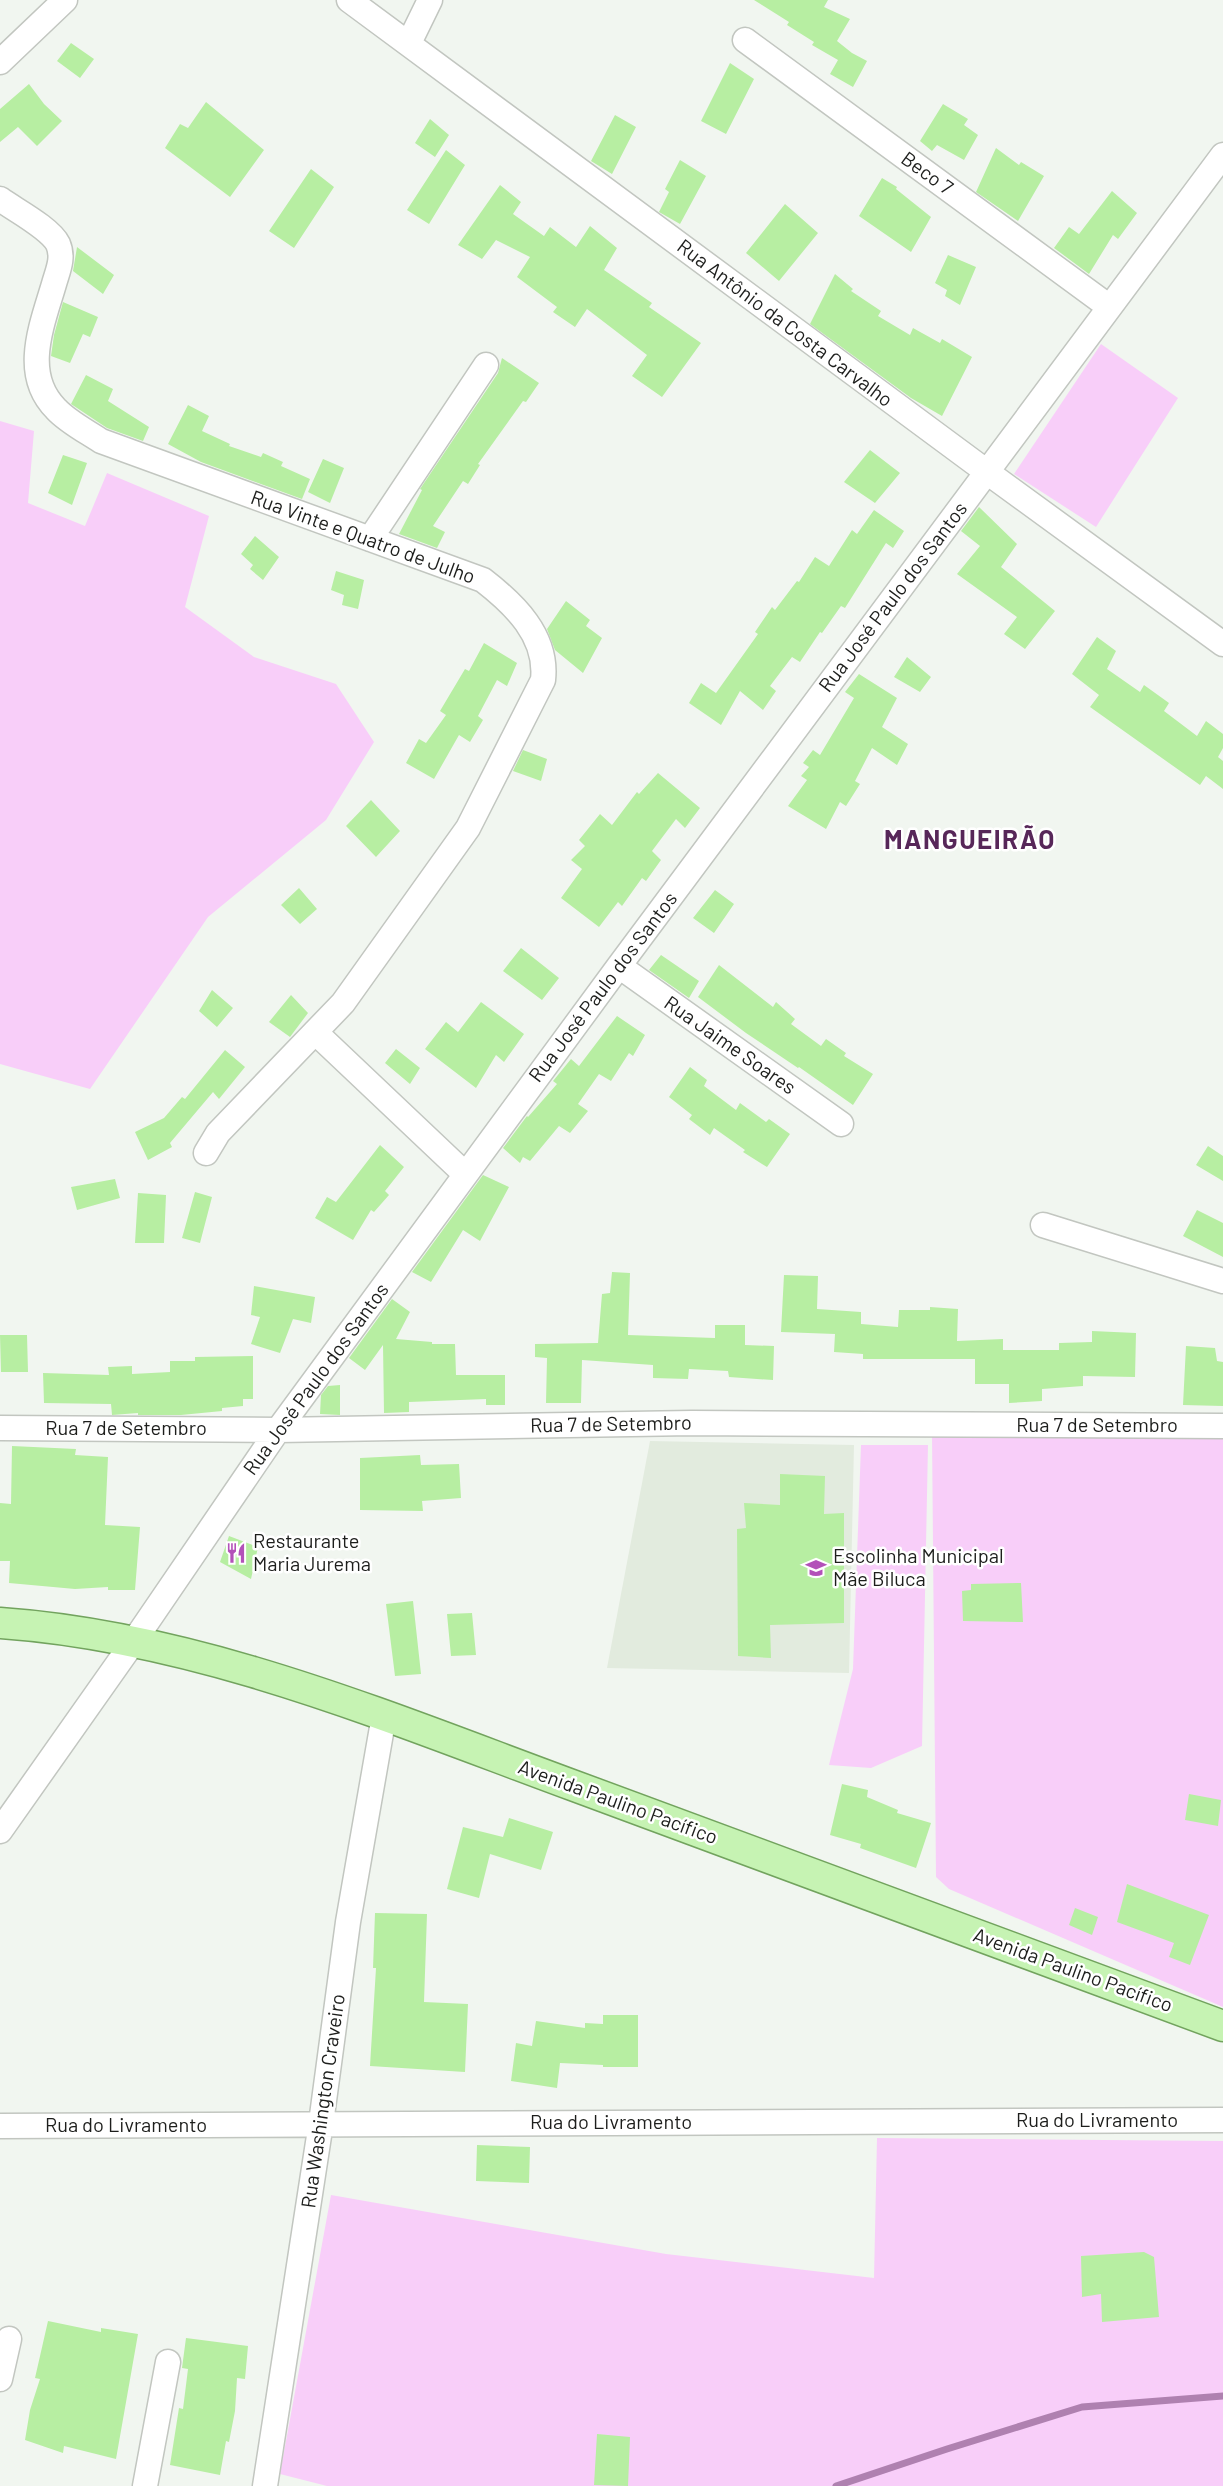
<svg xmlns="http://www.w3.org/2000/svg" width="1223" height="2486" font-family="Barlow,sans-serif">
<rect width="100%" height="100%" fill="#f1f6f0"/>
<path fill="#e2ebde" d="M650 1441 854 1445 849 1673 607 1668Z"/>
<path fill="#f8cef9" d="M1101 344 1178 398 1096 527 1014 474Z
M0 421 34 431 28 503 85 526 107 473 209 516 185 607 254 657 336 684 374 742 326 820 208 917 90 1089 0 1064Z
M932 1434 1223 1436V2007L949 1889 936 1877Z
M861 1445H928L922 1746 871 1768 829 1765 853 1669Z
M877 2138 1223 2141V2486H327L280 2474 331 2195 666 2254 874 2278Z"/>
<g fill="none" stroke-linecap="round" stroke-linejoin="round">
<path stroke="#af81b0" stroke-width="7" d="M836 2486 947 2449 1082 2407 1223 2396"/>
</g>
<path fill="#b7eea2" d="M754 0H828L824 7 850 19 837 41 852 53 867 61 853 87 830 74 838 60 812 45 814 42 787 25 789 22Z
M71 43 94 59 80 78 57 61Z
M730 63 754 79 726 134 701 121Z
M29 84 44 104 62 121 37 146 18 127 0 142V109Z
M206 102 264 150 230 197 165 148 180 124 188 128Z
M943 104 968 119 964 125 978 135 964 160 937 145 932 151 920 141Z
M615 115 636 127 612 174 591 161Z
M430 119 449 135 435 157 415 143Z
M996 148 1019 165 1021 162 1044 176 1018 221 976 192Z
M446 150 465 165 429 224 407 210Z
M680 160 706 176 680 224 659 212 669 192 665 189Z
M311 169 334 187 294 248 269 231Z
M882 178 897 187 896 189 931 217 911 252 859 216Z
M500 185 521 202 513 214 544 236 550 227 576 247 590 226 617 248 604 270 652 303 649 307 701 343 662 397 632 376 647 355 587 309 575 327 553 312 557 307 517 277 530 257 496 240 482 259 458 245Z
M1112 191 1137 213 1118 239 1113 235 1089 274 1054 248 1069 227 1079 234Z
M785 204 818 233 779 281 746 253Z
M77 247 114 275 103 294 73 271Z
M948 255 976 267 960 305 945 296 947 290 935 283Z
M835 274 853 289 851 291 881 311 878 316 910 335 913 328 940 343 942 339 972 357 942 416 911 398 810 324Z
M63 302 98 317 90 337 83 334 70 363 51 356 54 335Z
M502 358 539 383 526 402 523 401 478 464 480 465 468 484 463 481 433 526 445 532 437 548 399 534 422 490 420 489 498 373Z
M86 375 113 389 108 401 149 427 143 441 107 428 71 404Z
M188 405 209 416 202 431 230 444 229 446 261 457 263 453 283 462 281 466 310 479 302 499 201 462 168 444Z
M870 450 900 473 875 503 844 482Z
M63 455 87 463 72 505 48 493Z
M323 459 344 468 330 503 308 492Z
M979 507 1017 544 1001 567 1055 611 1025 649 1004 634 1017 617 957 574 980 546 961 531Z
M874 510 904 531 893 548 886 543 845 608 841 606 822 633 820 632 800 662 792 657 770 686 776 691 763 710 740 691 721 725 689 703 701 683 716 693 758 634 755 632 772 607 775 610 797 581 799 582 815 557 829 566 852 530 857 534Z
M255 536 279 557 263 580 250 569 253 565 241 554Z
M336 571 364 580 358 609 342 605 344 595 331 590Z
M566 601 590 620 586 626 602 638 583 673 555 650 547 629Z
M1097 637 1116 651 1107 669 1140 692 1144 685 1169 703 1164 711 1197 736 1206 721 1223 734V748L1218 757 1223 761V789L1206 776 1200 785 1090 707 1099 695 1072 674Z
M484 643 517 663 507 686 497 680 478 716 483 720 470 742 459 735 434 779 406 763 419 739 426 743 446 715 440 711 465 669 469 671Z
M907 657 931 677 920 692 894 677Z
M859 674 897 698 882 727 908 744 897 765 872 748 855 781 860 784 846 806 840 802 826 829 788 806 807 780 801 776 809 767 803 763 813 750 820 755 854 698 845 692Z
M523 750 547 759 541 781 513 771Z
M658 773 700 808 685 828 676 819 652 851 661 860 646 881 642 878 622 906 618 902 599 927 561 898 582 869 571 860 585 846 579 840 600 814 612 825 637 792 639 794Z
M371 800 400 831 376 857 346 826Z
M299 888 317 909 300 924 281 905Z
M715 890 734 904 714 933 693 918Z
M521 948 559 978 542 1000 503 971Z
M661 955 699 981 689 998 649 970Z
M719 965 773 1007 776 1002 795 1019 791 1024 821 1046 826 1039 846 1053 844 1056 873 1074 853 1105 799 1067 798 1068 746 1033 698 997Z
M212 990 233 1008 217 1027 199 1011Z
M291 995 308 1013 290 1037 269 1022Z
M481 1002 524 1034 504 1062 496 1055 476 1088 425 1049 446 1022 458 1032Z
M617 1016 645 1035 633 1056 629 1053 611 1081 599 1074 578 1104 588 1111 570 1133 559 1126 530 1161 523 1157 520 1163 503 1148 527 1116 528 1117 557 1084 553 1081 571 1059 579 1066Z
M396 1049 420 1068 410 1084 385 1063Z
M225 1050 245 1067 219 1099 213 1092 170 1143 172 1147 148 1160 135 1132 164 1118 182 1097 185 1099Z
M690 1067 707 1080 704 1086 736 1110 740 1103 766 1122 769 1119 790 1134 767 1167 743 1152 745 1150 714 1128 710 1135 689 1119 692 1115 669 1097Z
M380 1145 404 1167 385 1191 389 1195 374 1212 371 1210 353 1240 315 1218 327 1197 336 1202Z
M1208 1146 1223 1156V1181L1196 1165Z
M483 1175 509 1187 480 1241 463 1230 431 1282 412 1272Z
M115 1179 120 1198 77 1210 71 1187Z
M195 1192 212 1197 200 1243 182 1238Z
M138 1193 166 1195 164 1243H135Z
M1197 1210 1223 1223V1257L1183 1236Z
M612 1272 630 1273 628 1335 715 1338V1325H745V1345L774 1346 773 1380 729 1377 728 1371 689 1369 688 1379 653 1378V1365L582 1360 581 1403H546L547 1358 535 1357V1344L598 1343 602 1294 610 1293Z
M784 1275 818 1276 817 1309 861 1312V1324L898 1327 899 1310H930V1307L958 1309 957 1341 1003 1339V1350H1059V1343L1092 1342V1331L1136 1333 1135 1377 1083 1376V1386L1042 1389V1401L1009 1403V1384H975V1359H863V1354L834 1352 835 1334 781 1332Z
M254 1286 315 1297 311 1323 293 1319 280 1353 251 1344 260 1317 251 1315Z
M392 1299 410 1312 396 1339 432 1342V1344H455L456 1375H505V1405H486V1399L409 1402V1412L384 1413 383 1345 365 1370 349 1358Z
M0 1335H27L28 1372H1Z
M1186 1346 1215 1348 1217 1361 1223 1362V1406L1183 1405Z
M253 1356V1399H243V1406L222 1408V1411L181 1415H138V1413L112 1415 111 1404 44 1403 43 1373 109 1375 108 1367 132 1366V1374L170 1372V1361H195V1357Z
M340 1385V1415L320 1414 321 1395 328 1386Z
M12 1446 76 1449 75 1455 108 1457 105 1525 140 1527 135 1590H108V1587L75 1589 9 1583 10 1561H0V1503L11 1504Z
M420 1455 421 1465 459 1464 461 1498 422 1501 423 1511 360 1510V1458Z
M780 1474 825 1476 824 1514 844 1513V1623L770 1625 771 1658 738 1656 737 1529 746 1528 744 1503 780 1505Z
M229 1536 258 1547 251 1579 220 1562Z
M1021 1583 1023 1622 963 1621 962 1591 971 1590V1584Z
M413 1601 421 1674 395 1676 386 1604Z
M472 1613 476 1655 451 1656 447 1614Z
M842 1784 868 1790 867 1797 898 1810 897 1813 931 1823 916 1868 860 1848 861 1844 830 1835Z
M1189 1794 1221 1800 1218 1826 1185 1820Z
M509 1818 553 1832 541 1870 490 1854 479 1898 447 1889 463 1827 503 1837Z
M1127 1884 1209 1915 1190 1965 1169 1957 1174 1943 1117 1922Z
M1075 1908 1098 1917 1092 1935 1069 1925Z
M375 1913 427 1914 424 2002 468 2004 465 2072 370 2066 376 1968H373Z
M603 2015H638V2067H603V2065L560 2063 557 2088 511 2081 516 2043 532 2046 536 2021 585 2028V2023L603 2024Z
M477 2145 530 2147 529 2183 476 2181Z
M1144 2252 1154 2257 1159 2317 1102 2322 1101 2294 1082 2297 1081 2256Z
M48 2321 101 2332V2328L138 2334 116 2459 64 2446 63 2453 25 2440 30 2410 40 2379 35 2378Z
M186 2338 248 2346 245 2379 237 2378 235 2411 229 2442 226 2441 220 2475 170 2465 179 2408 183 2409 188 2369 182 2368Z
M597 2434 630 2437 628 2486 594 2485Z"/>
<g fill="none" stroke-linecap="round" stroke-linejoin="round">
<g stroke="#c2c6c0" stroke-width="27">
<path id="minor" d="M349 0 987 472 1223 644
M745 40 1108 306
M409 43 430 0
M0 62 65 0
M0 199C15 210 50 228 58 244 64 258 58 270 54 284 42 325 21 374 56 409 68 422 86 431 101 441L483 580C514 604 548 636 543 680L468 828 343 1003 218 1133 206 1153
M370 539 486 365
M619 966 841 1124
M315 1032 465 1174
M1043 1225 1223 1281
M0 1428 278 1430 692 1423 1223 1426
M0 1831 134 1641 278 1430 619 966 1223 155
M0 2126 1223 2120
M0 2379 9 2339
M145 2486 168 2362
M265 2486 321 2123 348 1922 384 1716"/>
</g>
<g stroke="#72a35e" stroke-width="33">
<path id="major" d="M0 1623C199 1637 387 1717 572 1785 789 1865 1006 1945 1223 2026"/>
</g>
<use href="#minor" stroke="#fff" stroke-width="24"/>
<use href="#major" stroke="#c6f3b3" stroke-width="30"/>
</g>
<defs>
<g id="restaurant-bare" transform="scale(1.62)"><path d="M-5-6h1v4h1v-4h1v4h1v-4h1v5L-1.5 .5V6h-2V.5L-5-1ZM5-6V6H3V1.5H1.5Q1.5-4 5-6Z" fill="#b351b9" stroke="#fff" stroke-width="2.5" paint-order="stroke"/></g>
<g id="school-bare" transform="scale(1.62)"><path d="M0-5L7-2L0 1L-7-2ZM-4 1L0 2.5L4 1V4Q0 6-4 4Z" fill="#b351b9" stroke="#fff" stroke-width="2.5" paint-order="stroke"/></g>
</defs>
<g fill-rule="evenodd">
<use href="#restaurant-bare" x="236" y="1553"/>
<use href="#school-bare" x="816" y="1568"/>
</g>
<g text-anchor="middle" stroke-width="5" stroke-linejoin="round" paint-order="stroke">
<g font-size="20" fill="#1d1e1c" stroke="#fff">
<text transform="translate(927 173) rotate(36)" y="7">Beco 7</text>
<text transform="translate(785 323) rotate(37)" y="7">Rua Antônio da Costa Carvalho</text>
<text transform="translate(363 537) rotate(20)" y="7">Rua Vinte e Quatro de Julho</text>
<text transform="translate(893 597) rotate(-53)" y="7">Rua José Paulo dos Santos</text>
<text transform="translate(603 987) rotate(-53)" y="7">Rua José Paulo dos Santos</text>
<text transform="translate(730 1045) rotate(35)" y="7">Rua Jaime Soares</text>
<text transform="translate(316 1379) rotate(-54)" y="7">Rua José Paulo dos Santos</text>
<text transform="translate(611 1424) rotate(-1)" y="7">Rua 7 de Setembro</text>
<text x="1097" y="1432">Rua 7 de Setembro</text>
<text x="126" y="1435">Rua 7 de Setembro</text>
<text transform="translate(618 1802) rotate(20)" y="7">Avenida Paulino Pacífico</text>
<text transform="translate(1073 1970) rotate(20)" y="7">Avenida Paulino Pacífico</text>
<text transform="translate(323 2101) rotate(-82)" y="7">Rua Washington Craveiro</text>
<text x="1097" y="2127">Rua do Livramento</text>
<text x="611" y="2129">Rua do Livramento</text>
<text x="126" y="2132">Rua do Livramento</text>
</g>
<g font-size="20" fill="#1d1e1c" stroke="#fff" text-anchor="start">
<text x="253" y="1548">Restaurante<tspan x="253" dy="23">Maria Jurema</tspan></text>
<text x="833" y="1563">Escolinha Municipal<tspan x="833" dy="23">Mãe Biluca</tspan></text>
</g>
<g font-size="26" font-weight="bold" letter-spacing="1.5" fill="#572759" stroke="#fff">
<text x="970" y="849">MANGUEIRÃO</text>
</g>
</g>
</svg>
